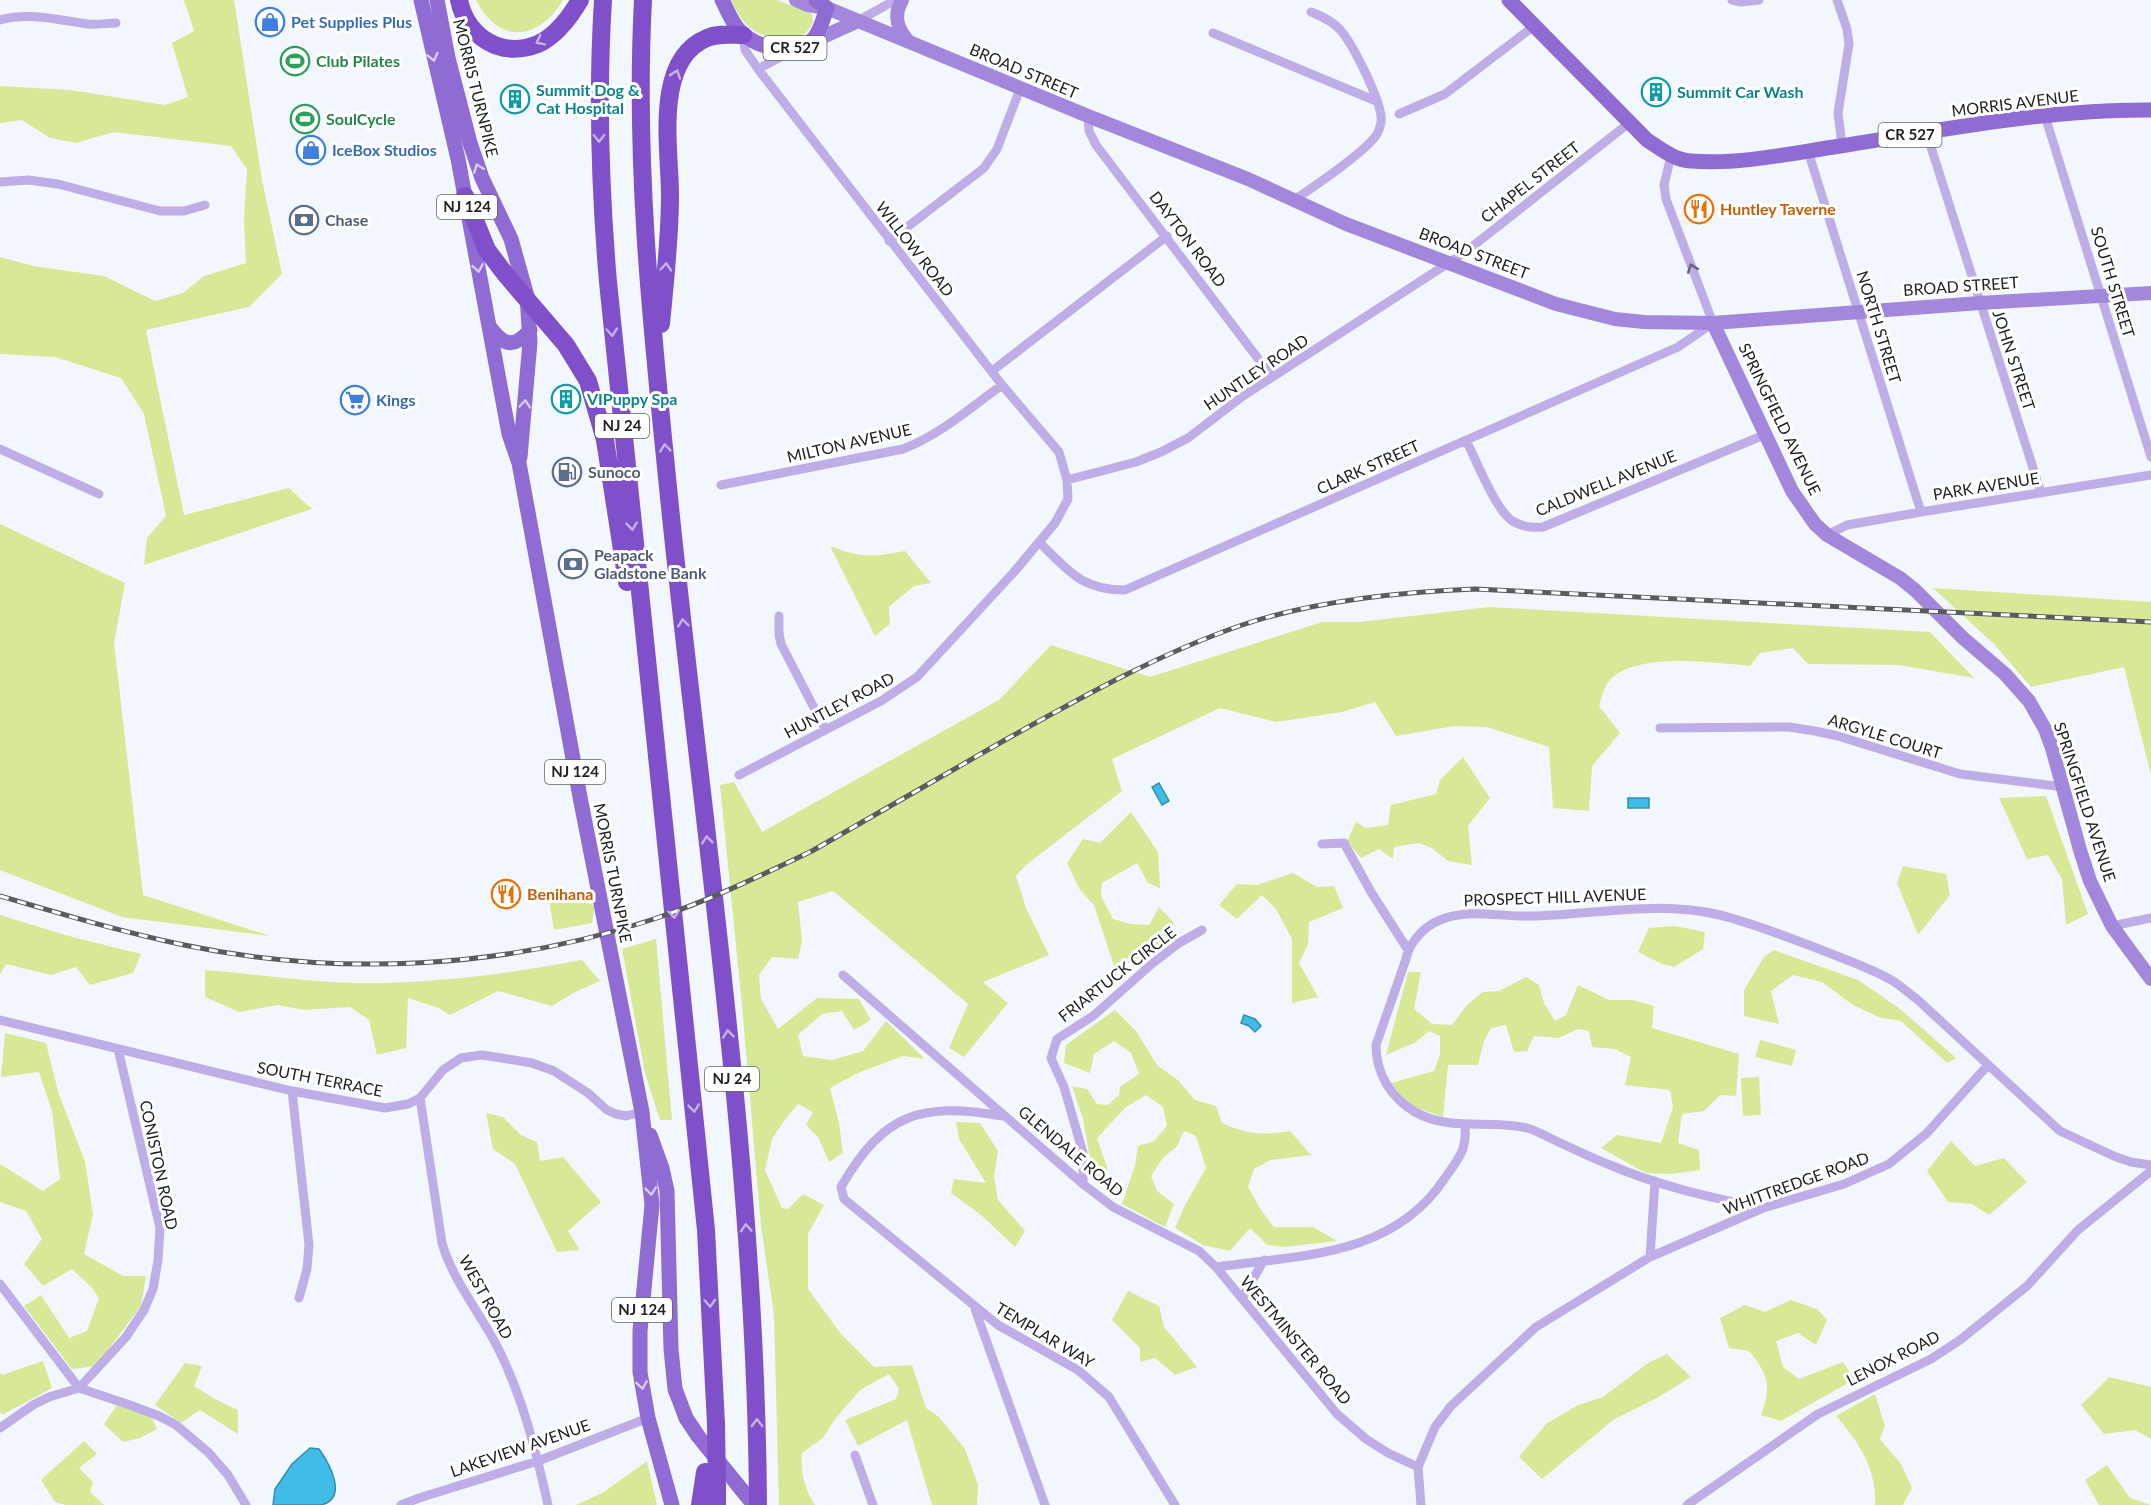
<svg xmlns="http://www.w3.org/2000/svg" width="2151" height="1505" font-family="Lato,sans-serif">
<rect width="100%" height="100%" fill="#f1f7fc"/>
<path fill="#d6e997" d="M184 0H234L262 180 282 274 249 307 146 330 184 515 289 488 312 509 144 565 147 538 166 516 144 414 121 378 55 357 0 354V257L33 266 104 276 155 301 183 293 204 276 246 263 244 220 247 169 231 146 114 132 76 143 50 138 22 120 0 123V86L70 90 165 105 188 97 172 43 194 31Z
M476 0H563C538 41 499 45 476 0Z
M731 0H777L812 14 813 22C802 50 764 41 747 25 740 18 735 9 731 0Z
M0 524 125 583 114 643 143 895 270 936 122 917 0 870Z
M830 546C861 558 873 557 905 551L931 583 914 586 889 607 890 624 875 636Z
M1933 588 2151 602V775L2124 667 2031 687 1994 644Z
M1489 607 1930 632 1974 678 1899 665 1808 664 1793 648 1760 653 1750 666C1715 663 1630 650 1607 684 1603 690 1601 700 1599 706L1620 733 1592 766 1589 811 1553 808 1549 747 1487 727 1454 726 1396 736 1375 702 1342 712 1276 722 1220 708 1112 759 1122 791 1026 865 1016 876 1026 908 1049 955 983 982 1008 1003 964 1057 949 1048 968 1004 833 891 798 902 802 941 798 959 772 957 759 975 761 999 778 1029 817 998 859 999 871 1020 854 1030 842 1011 822 1014 798 1035 803 1056 832 1060 863 1051 886 1021 925 1059 903 1056 858 1073 830 1088 839 1123 843 1153 829 1162 818 1137 806 1125 813 1112 798 1104 786 1118 772 1139 765 1170 782 1208 788 1209 803 1194 824 1205 808 1234V1289L841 1334 874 1367 912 1365 926 1408 939 1417 965 1449 978 1485 977 1505H932L907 1420 858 1446 845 1420 896 1399 899 1389 889 1374 860 1390 835 1419 823 1438 802 1453C800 1472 805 1490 815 1505H779L774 1315 761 1226 742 1006 720 785 734 782 762 832 999 700 1051 645 1150 677 1322 622H1360Z
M1463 757 1490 798 1468 826 1472 865 1448 861 1432 848 1419 843 1394 847 1393 859 1379 849 1361 858 1347 841 1356 822 1366 828 1388 825 1391 805 1436 794 1440 780Z
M2046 796 2088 914 2066 925 2062 879 2048 855 2027 859 1999 798Z
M1131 812 1158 852 1160 888 1148 883 1137 863 1102 883 1101 896 1113 919 1131 924 1149 925 1159 907 1174 923C1166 946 1136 960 1115 969L1094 905 1080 890 1067 863 1083 839 1100 843Z
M1903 866 1946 874 1950 895 1918 935 1897 883Z
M1293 873 1317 887 1334 886 1343 908 1309 922 1308 944 1299 963 1318 997 1292 1003V939L1276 909 1262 895 1237 919 1219 905 1237 884 1257 885Z
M560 891 595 906 592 923 554 930 549 900Z
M0 915 65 935 141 954 133 973 90 985 76 967 51 975 6 964 0 975Z
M1675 926 1705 932 1703 949 1674 967 1662 964 1638 952 1649 928Z
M656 939 672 1120H660L645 1073 622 949Z
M1774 950 1858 980 1899 1008 1956 1058 1947 1063 1901 1021 1881 1018 1853 1005 1822 982 1793 975 1771 991 1779 1024 1744 1016V990L1764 957Z
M582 960 600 981 575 992 552 1006 498 991 450 1015 439 1008 408 998 406 1048 377 1055 369 1020 350 1007 304 1010 278 1005 239 1012 205 997V970C255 974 305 982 355 983 432 984 507 974 582 960Z
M1408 972H1421L1414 1009 1432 1024 1452 1025 1467 1005 1483 992 1499 991 1526 977 1539 985 1544 1003 1555 1021 1566 1015 1578 985 1609 1000H1632L1654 1006 1652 1028 1739 1054 1736 1096 1720 1095 1704 1111 1682 1114 1678 1143 1699 1150 1700 1170 1672 1174 1646 1173 1601 1148 1617 1135 1661 1143 1673 1107 1670 1090 1625 1085 1631 1057 1615 1049 1592 1047 1589 1031 1578 1029 1559 1038 1534 1036 1527 1051 1514 1052 1506 1025 1491 1028 1484 1041 1478 1065H1448L1443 1117 1409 1105 1391 1083 1434 1071 1440 1054V1036L1429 1031 1416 1042 1386 1055Z
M1115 1010 1136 1031 1157 1065 1179 1081 1195 1100 1216 1106 1222 1123C1246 1134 1264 1136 1290 1131L1311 1155 1271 1160 1254 1169 1248 1187 1261 1210 1274 1227H1313L1337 1241 1284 1247 1267 1245 1250 1228 1230 1251 1203 1245 1175 1228 1184 1207 1206 1168 1196 1136 1184 1131 1177 1146 1162 1159 1151 1176 1157 1191 1174 1204 1165 1227 1122 1204 1135 1165 1138 1146 1154 1141 1167 1126 1163 1107 1146 1095 1126 1107 1097 1138 1108 1170 1093 1176 1083 1119 1072 1086 1087 1089 1097 1104 1108 1105 1119 1095 1120 1087 1139 1074 1131 1053 1114 1041 1094 1054 1090 1073 1064 1063 1066 1045Z
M5 1033 46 1043 59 1095 85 1161 93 1214 84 1254 123 1276H146L141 1306 96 1366 72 1369 24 1306 41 1295 69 1338 87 1331 99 1298 92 1288 72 1269 43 1286 24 1264 42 1239 26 1211 0 1202V1164L43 1191 60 1179 52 1111 39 1072 1 1077Z
M1760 1040 1796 1050 1792 1066 1755 1057Z
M1759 1077 1761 1115 1743 1116 1741 1078Z
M486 1113 503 1117 521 1135 537 1142 540 1161 563 1157 601 1202 568 1231 580 1250 557 1252 515 1164 493 1149Z
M956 1122 980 1123 998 1151 994 1177 998 1200 1025 1231 1015 1247 981 1215 951 1193 954 1179 986 1183 959 1139Z
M1951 1141 1975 1166 2004 1158 2027 1182 1989 1215 1972 1204 1948 1202 1927 1171Z
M1128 1291 1159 1306 1164 1327 1197 1367 1175 1375 1155 1358 1140 1362V1348L1112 1320Z
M1791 1300 1817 1309 1827 1320 1816 1345 1798 1333 1776 1341 1783 1367 1799 1379 1843 1362 1855 1379 1781 1421 1761 1415C1772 1386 1768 1374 1749 1351L1729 1348 1720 1318 1745 1305 1765 1312Z
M1667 1354 1691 1377 1657 1398 1613 1420 1542 1479 1519 1457 1546 1424 1578 1405 1603 1397 1648 1363Z
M43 1361 52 1388 2 1415 0 1412V1373L2 1375Z
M185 1363 202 1366 194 1386 215 1399 238 1410V1434L200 1410 181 1423 155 1405Z
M2109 1377 2151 1387V1439L2135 1430 2104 1434 2081 1405Z
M1875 1394 1885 1426 1880 1439 1901 1464 1912 1488 1903 1505H1875C1877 1469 1859 1442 1836 1416Z
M117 1405 151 1416 157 1429 140 1438 123 1442 104 1424Z
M84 1441 97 1454 79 1468 93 1482 90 1492 104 1505H66L55 1502 41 1480Z
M647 1461 657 1505H576L604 1492Z
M2107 1465 2130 1498 2151 1505H2099L2085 1480Z"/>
<path fill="#40bce8" stroke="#368ead" stroke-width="1.5" d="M1159 783 1169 801 1162 805 1152 787Z
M1628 798H1649V808H1628Z
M1244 1015 1255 1019 1261 1026 1255 1032 1249 1026 1241 1023Z
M310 1448 319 1449C329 1463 349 1498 321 1505 307 1505 288 1505 273 1505L275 1489 292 1464Z"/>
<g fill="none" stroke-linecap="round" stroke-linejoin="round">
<path stroke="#beade6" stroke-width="9" d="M1732 0 1741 2 1759 0
M1837 0 1847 29 1849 44 1838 113 1842 145
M0 20C30 12 58 20 88 24 97 25 107 23 116 23
M858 21 895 0
M1213 33 1376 101
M758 69 790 52
M1399 114 1445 94 1534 26
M1088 116 1089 131 1096 145 1272 377
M2045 116 2151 457
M1929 133 1930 144 2041 493
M1808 151 1921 512
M0 182 28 180 58 184 160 211H184L205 205
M1294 200C1313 187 1366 152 1377 134 1380 128 1382 122 1381 116 1379 97 1354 47 1342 32 1334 22 1324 17 1311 12
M889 241 984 168 997 149 1020 89
M992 371 1167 236
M1466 440C1476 460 1495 508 1511 520 1521 527 1532 528 1543 527L1764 435
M0 449 99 494
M1067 480 1136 462 1161 452 1188 438 1243 396 1464 253 1629 123
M721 485 903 449C940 435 970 408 1002 385
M1827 535 1847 525 1921 512 2151 475
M1039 542C1068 570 1081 590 1125 590L1678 347 1713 323 1666 199 1664 185 1671 156
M779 616V634L781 644 825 729
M1660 728 1789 727 1815 731 1838 736 1960 774 2064 787
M739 775 881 701 917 677 1014 572 1055 523 1068 499 1067 480 1059 452 1002 385 758 69 745 50 743 35
M1322 844 1344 843 1371 892 1408 950
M2112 926 2151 918
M843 975 1083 1184 1113 1207 1199 1251 1216 1267C1301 1255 1393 1257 1445 1178 1459 1158 1467 1150 1465 1125
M0 1020 292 1091 385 1108 408 1104 420 1098 443 1070 461 1058 482 1055 502 1058 532 1063 554 1071 588 1093 607 1110 616 1114 626 1116 642 1112
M292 1091 309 1245 307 1269 299 1298
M420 1098 442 1243C453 1281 480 1313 498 1348 523 1398 536 1451 548 1505
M1003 1116C920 1102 884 1113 841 1187L844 1199 998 1325 1078 1370 1109 1397 1175 1505
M1083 1184V1153L1064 1087 1051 1058 1057 1039 1093 1016 1153 963 1179 943 1202 930
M1763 1208C1712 1198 1659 1186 1610 1165 1590 1157 1571 1148 1552 1139 1544 1135 1535 1130 1527 1128 1489 1119 1450 1132 1415 1112 1390 1097 1376 1073 1376 1045L1406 959C1409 942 1425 926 1440 920 1470 908 1499 917 1530 916 1593 915 1657 900 1720 915 1756 924 1792 939 1827 952 1849 961 1873 969 1893 981 1902 987 1910 994 1919 1001L2060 1131 2116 1157 2131 1162 2151 1165
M1650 1257 1655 1181
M1216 1267 1337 1414 1366 1439 1388 1453 1418 1467
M0 1284 79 1388 130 1405 159 1416 176 1425 209 1453 228 1475 246 1505
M1242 1298 1264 1260
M975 1309 1045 1505
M0 1428 33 1405 49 1397 79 1388 126 1337 144 1310 153 1289 158 1260 160 1228 118 1049
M855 1455 873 1505
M401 1505 419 1498 538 1461 648 1418
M1421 1505 1418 1467 1435 1427 1451 1406 1536 1327 1650 1257 1763 1208 1844 1184 1889 1164 1927 1133 1988 1065
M1687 1505 1818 1414 1931 1359 1960 1340 2027 1286 2078 1230 2151 1171"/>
<path stroke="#a387dc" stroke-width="14" d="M796 0 807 5 827 8 1088 116 1248 179 1346 224 1556 304 1615 319 1644 322 1713 323 1980 303 2151 293
M902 0C893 16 897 29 909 42
M807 44 858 21
M1713 323 1792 491 1815 524 1827 535 1900 578 1915 590 1963 638 2005 674 2029 701 2045 729 2052 748 2080 850 2090 881 2112 926 2151 979"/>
<path stroke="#906bd3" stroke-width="15" d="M421 0 458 159 509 434 519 463 580 797 642 1112 652 1205 640 1331V1372L648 1418 672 1505
M437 0 448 58 470 143 482 178 511 239 527 296 530 342 520 457
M722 0C728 11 732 24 741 32 757 49 798 57 814 38 821 30 823 18 827 8L816 0
M1509 0 1647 140C1661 149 1674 160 1691 161 1740 165 1792 153 1840 146 1940 130 2050 109 2151 110
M489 326C503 346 514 349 530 330
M650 1135 662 1168 667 1191 671 1349 675 1389 686 1418 698 1436 754 1505"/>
<path stroke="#8050cb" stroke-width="18" d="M459 0C467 37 501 59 538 44 556 36 570 17 580 0
M603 0C597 94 600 188 608 282L706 1230 716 1424
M643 0C634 170 653 338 670 507 704 839 756 1171 758 1505
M465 196 487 250 506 275 566 345 588 381 605 440 627 582
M661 324C665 281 670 238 670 195 670 149 653 60 707 38 718 33 731 35 743 35
M717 1487V1505
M700 1505 705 1472"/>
<g stroke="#595c5e" stroke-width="5">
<path id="rail" d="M0 896C61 914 122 932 184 945 338 977 504 969 654 919 708 901 760 876 812 851 876 814 941 777 1005 740 1082 697 1158 654 1242 625 1314 601 1399 592 1475 589L2151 622"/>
</g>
<use href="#rail" stroke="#fff" stroke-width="3" stroke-dasharray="9" stroke-linecap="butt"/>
<path stroke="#8050cb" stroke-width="18" d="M716 1424 717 1487"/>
</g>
<defs><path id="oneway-chevron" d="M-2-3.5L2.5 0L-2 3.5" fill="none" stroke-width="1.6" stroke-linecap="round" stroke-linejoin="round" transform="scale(1.5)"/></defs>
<g stroke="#c6b0e8">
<use href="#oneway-chevron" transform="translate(540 41) rotate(153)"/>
<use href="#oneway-chevron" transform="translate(676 74) rotate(-71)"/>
<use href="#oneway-chevron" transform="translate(599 138) rotate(89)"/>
<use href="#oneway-chevron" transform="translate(666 267) rotate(-85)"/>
<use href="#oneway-chevron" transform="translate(612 332) rotate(85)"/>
<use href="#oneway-chevron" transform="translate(665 448) rotate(-96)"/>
<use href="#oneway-chevron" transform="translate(632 526) rotate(84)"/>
<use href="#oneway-chevron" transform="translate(683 623) rotate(-96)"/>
<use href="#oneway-chevron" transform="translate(707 840) rotate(-96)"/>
<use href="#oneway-chevron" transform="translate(674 914) rotate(84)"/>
<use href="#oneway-chevron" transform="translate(728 1034) rotate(-96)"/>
<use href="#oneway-chevron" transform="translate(694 1108) rotate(84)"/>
<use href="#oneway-chevron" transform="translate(746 1228) rotate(-94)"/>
<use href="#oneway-chevron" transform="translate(710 1303) rotate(87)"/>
<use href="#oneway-chevron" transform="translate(757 1423) rotate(-91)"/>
</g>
<g stroke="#d8cbf0">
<use href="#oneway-chevron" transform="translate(433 57) rotate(77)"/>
<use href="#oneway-chevron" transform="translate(478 168) rotate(-111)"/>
<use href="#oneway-chevron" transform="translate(478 268) rotate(80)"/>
<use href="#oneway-chevron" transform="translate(525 404) rotate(-85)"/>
<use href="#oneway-chevron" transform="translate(651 1191) rotate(84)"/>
<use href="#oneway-chevron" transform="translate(642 1385) rotate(81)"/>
</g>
<use stroke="#67617b" href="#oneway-chevron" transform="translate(1692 268) rotate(-111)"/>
<defs>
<g id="shop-ring" transform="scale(1.5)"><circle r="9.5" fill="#fff" stroke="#3f7fe0" stroke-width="1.5"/><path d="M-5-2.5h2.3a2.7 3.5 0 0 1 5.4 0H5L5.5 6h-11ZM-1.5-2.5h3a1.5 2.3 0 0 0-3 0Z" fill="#3f7fe0"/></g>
<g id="stadium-ring" transform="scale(1.5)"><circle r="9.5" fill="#fff" stroke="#2e9e5b" stroke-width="1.5"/><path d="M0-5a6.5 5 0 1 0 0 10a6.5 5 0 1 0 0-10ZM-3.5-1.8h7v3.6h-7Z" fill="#2e9e5b"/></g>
<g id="building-ring" transform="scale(1.5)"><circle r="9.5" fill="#fff" stroke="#0f9aa8" stroke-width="1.5"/><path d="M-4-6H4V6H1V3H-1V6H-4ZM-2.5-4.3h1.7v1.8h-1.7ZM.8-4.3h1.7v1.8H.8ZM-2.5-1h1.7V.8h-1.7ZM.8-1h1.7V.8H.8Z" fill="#0f9aa8"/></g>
<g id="restaurant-ring" transform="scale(1.5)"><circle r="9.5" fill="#fff" stroke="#e8710a" stroke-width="1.5"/><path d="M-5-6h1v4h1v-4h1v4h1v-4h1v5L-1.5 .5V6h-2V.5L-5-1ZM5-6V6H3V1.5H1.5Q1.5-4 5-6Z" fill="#e8710a"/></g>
<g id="bank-ring" transform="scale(1.5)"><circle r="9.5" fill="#fff" stroke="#5c6f8a" stroke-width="1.5"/><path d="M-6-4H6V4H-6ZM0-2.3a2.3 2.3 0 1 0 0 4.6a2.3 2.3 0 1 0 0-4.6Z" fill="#5c6f8a"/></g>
<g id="supermarket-ring" transform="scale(1.5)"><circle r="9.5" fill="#fff" stroke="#3f7fe0" stroke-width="1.5"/><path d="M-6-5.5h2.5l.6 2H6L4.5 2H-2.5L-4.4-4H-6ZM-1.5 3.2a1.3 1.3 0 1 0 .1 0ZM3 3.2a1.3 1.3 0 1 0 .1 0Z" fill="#3f7fe0"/></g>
<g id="fuel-ring" transform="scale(1.5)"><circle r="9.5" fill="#fff" stroke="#5c6f8a" stroke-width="1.5"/><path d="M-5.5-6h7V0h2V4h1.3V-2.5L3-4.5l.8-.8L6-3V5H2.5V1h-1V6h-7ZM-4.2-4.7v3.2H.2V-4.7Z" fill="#5c6f8a"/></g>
</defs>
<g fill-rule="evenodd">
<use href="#shop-ring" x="270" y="22"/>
<use href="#stadium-ring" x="295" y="61"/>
<use href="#building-ring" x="1656" y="92"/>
<use href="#building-ring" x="515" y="99"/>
<use href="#stadium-ring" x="305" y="119"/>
<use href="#shop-ring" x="311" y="150"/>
<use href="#restaurant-ring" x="1699" y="209"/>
<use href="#bank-ring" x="304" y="220"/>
<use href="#building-ring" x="566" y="399"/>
<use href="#supermarket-ring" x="355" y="400"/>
<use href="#fuel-ring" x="567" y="472"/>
<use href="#bank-ring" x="573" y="564"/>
<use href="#restaurant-ring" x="506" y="894"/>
</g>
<g text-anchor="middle" stroke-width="6" stroke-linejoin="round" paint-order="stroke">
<g fill="#fff" stroke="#636566" stroke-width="1.5">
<rect x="763.5" y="36" width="63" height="24" rx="4.5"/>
<rect x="1878.5" y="123" width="63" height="24" rx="4.5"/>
<rect x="437" y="195" width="60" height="24" rx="4.5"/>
<rect x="595" y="414" width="54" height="24" rx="4.5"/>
<rect x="545" y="760" width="60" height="24" rx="4.5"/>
<rect x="705" y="1067" width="54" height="24" rx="4.5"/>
<rect x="612" y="1298" width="60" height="24" rx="4.5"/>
</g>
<g font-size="15" font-weight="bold" fill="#202324">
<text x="795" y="53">CR 527</text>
<text x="1910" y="140">CR 527</text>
<text x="467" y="212">NJ 124</text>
<text x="622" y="431">NJ 24</text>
<text x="575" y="777">NJ 124</text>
<text x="732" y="1084">NJ 24</text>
<text x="642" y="1315">NJ 124</text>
</g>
<g font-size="16" font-weight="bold" fill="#366cbe" stroke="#fff" text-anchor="start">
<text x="291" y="28">Pet Supplies Plus</text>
<text x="332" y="156">IceBox Studios</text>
<text x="376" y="406">Kings</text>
</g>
<g font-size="16" font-weight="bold" fill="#27864d" stroke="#fff" text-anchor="start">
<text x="316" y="67">Club Pilates</text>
<text x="326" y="125">SoulCycle</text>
</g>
<g font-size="16" fill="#202324" stroke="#fff">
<text transform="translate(1024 71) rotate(23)" y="6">BROAD STREET</text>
<text transform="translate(476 88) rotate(76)" y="6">MORRIS TURNPIKE</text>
<text transform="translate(2015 103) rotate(-7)" y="6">MORRIS AVENUE</text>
<text transform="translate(1530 182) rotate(-38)" y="6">CHAPEL STREET</text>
<text transform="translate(1188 239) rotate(53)" y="6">DAYTON ROAD</text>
<text transform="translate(915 249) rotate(52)" y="6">WILLOW ROAD</text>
<text transform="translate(1474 253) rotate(21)" y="6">BROAD STREET</text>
<text transform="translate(2113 282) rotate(73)" y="6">SOUTH STREET</text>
<text transform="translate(1961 286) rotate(-4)" y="6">BROAD STREET</text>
<text transform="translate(1879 327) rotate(73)" y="6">NORTH STREET</text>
<text transform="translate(2014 360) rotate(72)" y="6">JOHN STREET</text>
<text transform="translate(1256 372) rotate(-34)" y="6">HUNTLEY ROAD</text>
<text transform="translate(1780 419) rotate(64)" y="6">SPRINGFIELD AVENUE</text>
<text transform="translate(849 443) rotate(-13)" y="6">MILTON AVENUE</text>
<text transform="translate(1368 467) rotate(-24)" y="6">CLARK STREET</text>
<text transform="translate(1606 483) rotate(-22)" y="6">CALDWELL AVENUE</text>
<text transform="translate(1986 486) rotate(-9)" y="6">PARK AVENUE</text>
<text transform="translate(839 705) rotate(-28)" y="6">HUNTLEY ROAD</text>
<text transform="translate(1885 736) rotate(17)" y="6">ARGYLE COURT</text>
<text transform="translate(2085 802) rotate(72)" y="6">SPRINGFIELD AVENUE</text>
<text transform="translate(613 873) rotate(79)" y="6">MORRIS TURNPIKE</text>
<text transform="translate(1555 897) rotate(-2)" y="6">PROSPECT HILL AVENUE</text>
<text transform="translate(1117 974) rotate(-38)" y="6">FRIARTUCK CIRCLE</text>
<text transform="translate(320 1079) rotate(11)" y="6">SOUTH TERRACE</text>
<text transform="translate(1071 1151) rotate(40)" y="6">GLENDALE ROAD</text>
<text transform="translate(159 1165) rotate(78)" y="6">CONISTON ROAD</text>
<text transform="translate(1796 1183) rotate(-20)" y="6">WHITTREDGE ROAD</text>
<text transform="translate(486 1297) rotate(61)" y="6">WEST ROAD</text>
<text transform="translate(1045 1335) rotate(31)" y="6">TEMPLAR WAY</text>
<text transform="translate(1296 1340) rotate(50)" y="6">WESTMINSTER ROAD</text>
<text transform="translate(1893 1358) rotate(-27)" y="6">LENOX ROAD</text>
<text transform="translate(520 1448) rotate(-19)" y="6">LAKEVIEW AVENUE</text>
</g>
<g font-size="16" font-weight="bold" fill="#0d838f" stroke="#fff" text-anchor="start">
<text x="536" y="96">Summit Dog &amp;<tspan x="536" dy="18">Cat Hospital</tspan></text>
<text x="1677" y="98">Summit Car Wash</text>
<text x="587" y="405">VIPuppy Spa</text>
</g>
<g font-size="16" font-weight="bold" fill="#c56008" stroke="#fff" text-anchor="start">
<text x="1720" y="215">Huntley Taverne</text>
<text x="527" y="900">Benihana</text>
</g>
<g font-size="16" font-weight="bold" fill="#4e5e75" stroke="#fff" text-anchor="start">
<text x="325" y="226">Chase</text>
<text x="588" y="478">Sunoco</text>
<text x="594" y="561">Peapack<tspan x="594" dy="18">Gladstone Bank</tspan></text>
</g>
</g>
</svg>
